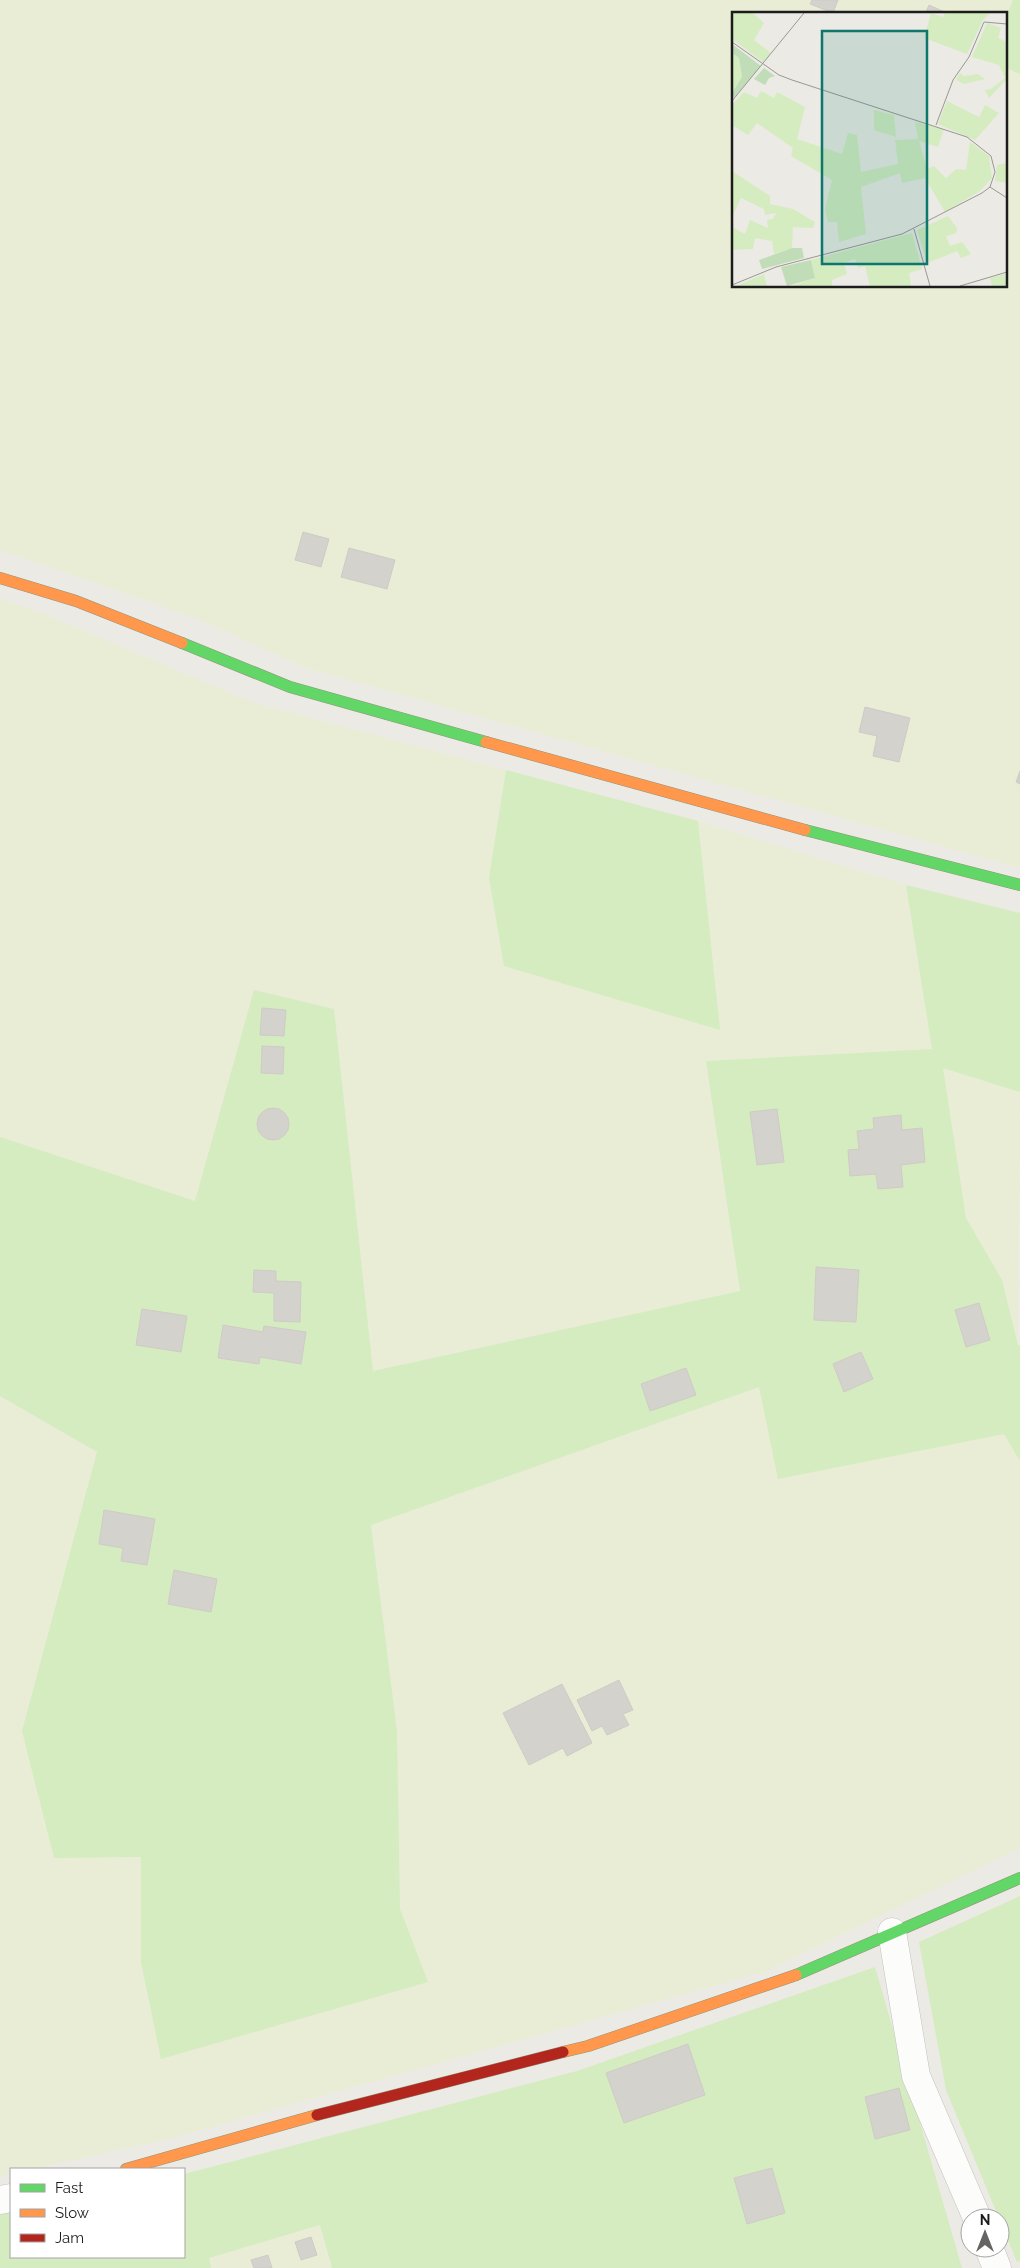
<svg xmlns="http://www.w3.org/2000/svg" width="1020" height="2268" font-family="Raleway,sans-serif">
<rect width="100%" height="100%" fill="#eceae4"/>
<path fill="#eaedd6" d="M0 0H1013L1006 16V14H734V286H1006V69L1020 74V868L306 668 193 617 0 550Z
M0 599 39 612 255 703 506 770 489 878 720 1029 698 821 906 885 932 1049 706 1062 740 1291 372 1371 334 1009 254 990 195 1202 0 1137Z
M943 1068 1020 1092 1018 1345 1002 1280 966 1218Z
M759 1387 778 1479 1004 1434 1020 1461V1848L767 1971 165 2140 31 2169H11V2173L0 2176V1396L97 1452 22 1731 141 1857V1962L161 2058 428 1982 400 1909 397 1731 371 1525Z
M320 2225 332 2268H211L209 2258Z"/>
<path fill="#d4ecc0" d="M1013 0H1020V74L1006 68V16Z
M506 770 698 821 720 1030 504 966 489 878Z
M906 885 1020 913V1092L943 1068 966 1218 1002 1280 1018 1345H1020V1461L1004 1434 778 1479 759 1387 371 1525 397 1731 400 1909 428 1982 161 2059 141 1962V1857L54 1858 22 1731 97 1452 0 1396V1137L195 1201 254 990 334 1009 373 1371 740 1291 706 1061 932 1049Z
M1020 1896V2261L1017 2262 946 2090 919 1942Z
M875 1967 962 2268H332L320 2225 209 2258 211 2268H0V2214L11 2211V2257H184V2174L577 2071Z"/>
<path fill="#d4d2cd" stroke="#cfcbc5" d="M812 0H838L833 13 810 4Z
M929 5 949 14H925Z
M303 532 329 539 321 567 295 560Z
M349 548 395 560 387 589 341 577Z
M865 707 910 718 899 762 873 756 877 736 859 732Z
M1020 771V784L1016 782Z
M262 1008 286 1010 284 1036 260 1035Z
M262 1046 284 1047 283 1074 261 1073Z
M257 1124a16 16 0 1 1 32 0a16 16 0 1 1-32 0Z
M777 1109 784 1162 757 1165 750 1112Z
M901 1115 902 1130 922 1128 925 1162 901 1165 903 1187 878 1189 876 1174 850 1176 848 1150 859 1149 857 1131 874 1129 873 1118Z
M816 1267 859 1270 856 1322 814 1320Z
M254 1270 276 1271V1281L301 1282 300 1322 274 1321V1293L253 1292Z
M979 1303 990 1340 966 1347 955 1310Z
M142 1309 187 1316 181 1352 136 1345Z
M223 1325 263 1332 264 1326 306 1332 301 1364 260 1357 259 1364 218 1358Z
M861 1352 873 1379 844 1392 833 1364Z
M686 1368 696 1395 650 1411 641 1384Z
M104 1510 155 1519 147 1565 121 1561 123 1548 99 1544Z
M174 1570 217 1579 211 1612 168 1604Z
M619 1680 633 1710 623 1714 629 1725 607 1735 602 1726 592 1731 577 1700Z
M562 1684 592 1743 567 1756 563 1748 529 1765 503 1713Z
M688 2044 705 2095 624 2123 606 2073Z
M899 2088 910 2130 875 2139 865 2097Z
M772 2168 785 2213 747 2224 734 2178Z
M311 2237 317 2255 301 2260 295 2242Z
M268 2255 272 2268H254L251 2260Z"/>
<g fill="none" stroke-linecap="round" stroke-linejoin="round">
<g stroke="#c4c3c0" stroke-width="29">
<path id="street" d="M892 1932 916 2076 977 2218
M0 2200 11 2198
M989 2248 997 2268"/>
</g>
<g stroke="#92957c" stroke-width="12">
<path id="fast" d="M182 643 290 687 486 742
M805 830 1020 885
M796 1975 1020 1878"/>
</g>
<g stroke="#92957c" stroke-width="12">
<path id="slow" d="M0 578 76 601 182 643
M486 742 805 830
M563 2052 588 2046 796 1975
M126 2169 317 2115"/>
</g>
<g stroke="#92957c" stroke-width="12">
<path id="jam" d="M317 2115 563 2052"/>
</g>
<use href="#street" stroke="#fcfcfb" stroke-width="28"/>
<use href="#fast" stroke="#63d668" stroke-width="11"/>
<use href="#slow" stroke="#ff974d" stroke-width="11"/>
<use href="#jam" stroke="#b3261e" stroke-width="11"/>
</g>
<g transform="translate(732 12)">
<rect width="275" height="275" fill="#eceae4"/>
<path d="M0 1H21L32 11 22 28 39 41 31 50 0 27ZM199 1 211 5 213 1H258L251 8 235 42 192 26ZM255 11 269 16 266 26 275 30V67L257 86 253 78 259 77 273 66 267 53 240 45ZM0 41 7 46 10 65 0 81ZM228 61 232 64 246 62 253 67 232 72 224 68ZM29 79 42 86 45 80 73 95 65 127 110 142 116 121 125 123 129 160 166 152 163 128 186 127 183 110 212 117 206 135 187 129 195 157 202 154 214 166 224 157 234 158 238 130 257 144 260 166 248 179 213 200 193 166 170 171 168 161 129 175 134 222 107 230 105 210H96L93 197 100 168 59 144 61 136 25 111 16 123 0 113V93L12 80 25 86ZM215 89 247 105 253 93 267 101 243 128 206 112ZM142 98 162 103 164 125 142 118ZM275 151V171L263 169 265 153ZM0 159 38 184V192L61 197 83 210 81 216 61 215 60 236 42 242 40 229 23 226 21 237 0 238V215L13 222 18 208 36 216 35 208 41 207 44 201 33 203 32 197 9 186 0 205ZM216 204 225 216 224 221 214 224 218 234 230 230 239 242 229 246 225 239 195 251 185 218ZM180 221 190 257 177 261 179 274H138L133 254 126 256 123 247 112 251 115 262 100 268V274H60L83 266 79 248ZM32 262 35 274H4L7 273ZM273 262 275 274H260L258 266Z" fill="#d4ecc0"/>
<path d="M0 32 29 54 2 86 0 81 10 65 7 46 0 41ZM32 56 43 64 37 66 33 73 22 67ZM60 236H70L72 246 30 257 27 248ZM79 248 83 266 55 274 49 255Z" fill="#c1ddb7"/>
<path fill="none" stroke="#999894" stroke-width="1" d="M0 30 47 63 60 68 235 125 259 144 263 160 258 175 250 181 170 222 44 255 0 273M0 89 72 1M204 113 221 68 237 45 252 10 275 12M258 175 275 186M182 217 198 274M228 274 275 260"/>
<path fill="#0f766e" fill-opacity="0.15" stroke="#0f766e" stroke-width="2.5" d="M90 19H195V252H90Z"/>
<rect width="275" height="275" fill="none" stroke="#1c1c1c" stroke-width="2.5"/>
</g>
<rect x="10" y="2168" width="175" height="90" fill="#ffffff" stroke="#a4a4a4"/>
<rect x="20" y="2184" width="25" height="8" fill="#63d668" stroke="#a4a4a4"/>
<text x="55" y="2193" font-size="15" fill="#1c1c1c">Fast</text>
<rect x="20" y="2209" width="25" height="8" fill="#ff974d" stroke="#a4a4a4"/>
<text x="55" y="2218" font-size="15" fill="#1c1c1c">Slow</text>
<rect x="20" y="2234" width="25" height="8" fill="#b3261e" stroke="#a4a4a4"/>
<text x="55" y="2243" font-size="15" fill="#1c1c1c">Jam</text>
<g transform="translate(985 2233)"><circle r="24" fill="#ffffff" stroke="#a4a4a4"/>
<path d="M0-4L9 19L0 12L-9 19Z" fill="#656462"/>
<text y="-8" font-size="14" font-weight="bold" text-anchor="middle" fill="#1c1c1c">N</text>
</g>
</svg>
